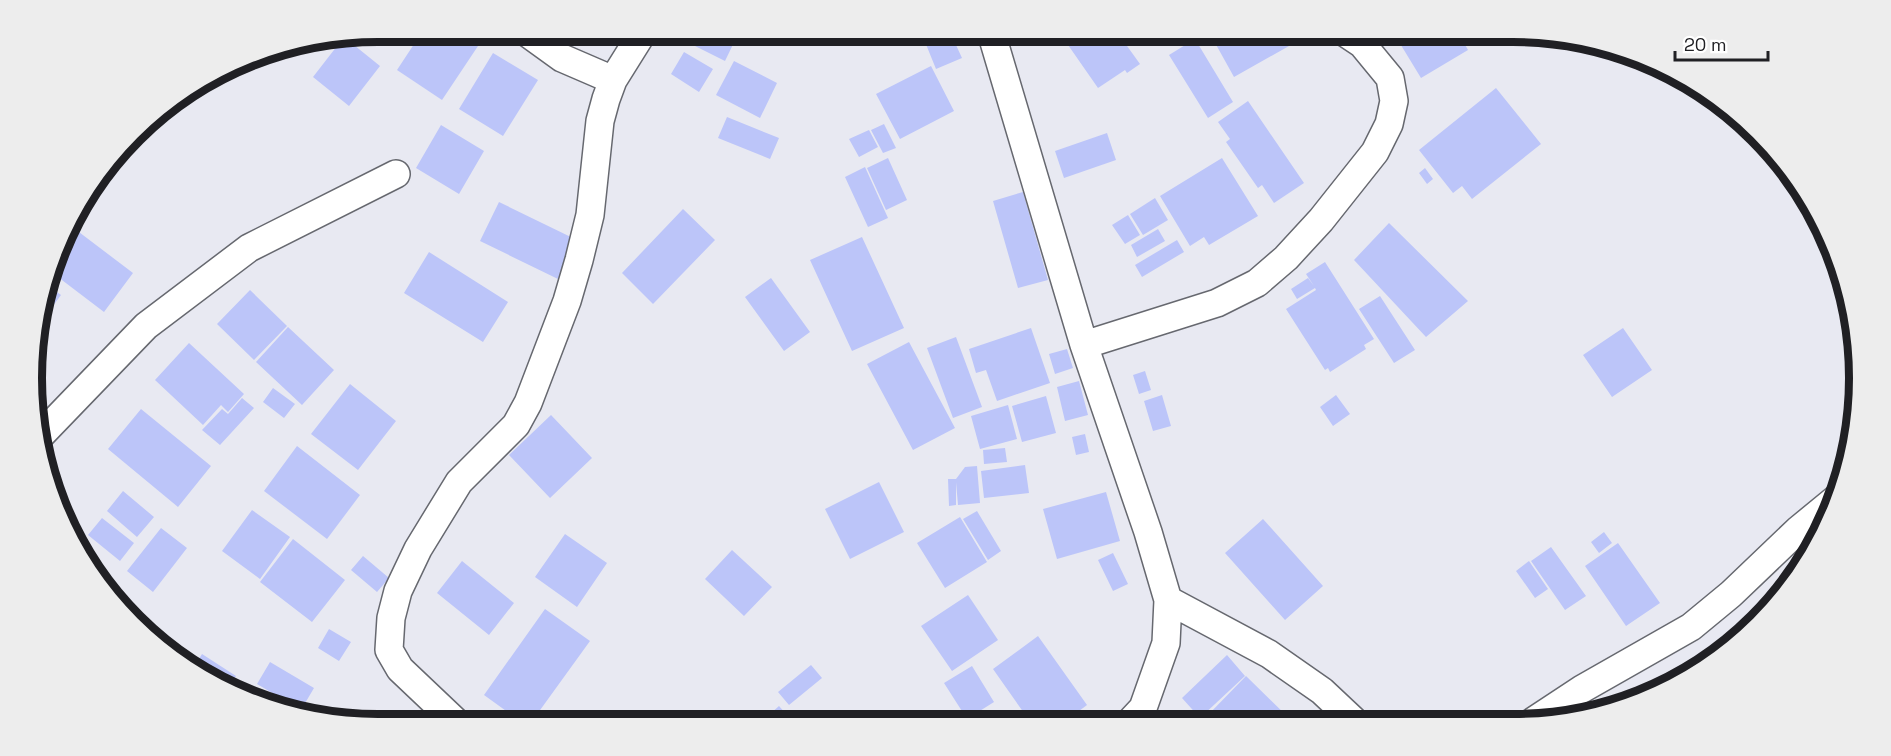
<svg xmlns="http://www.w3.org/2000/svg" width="1891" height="756" font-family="'Space Grotesk',sans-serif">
<rect width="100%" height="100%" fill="#e8e9f2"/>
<path fill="#bcc5f9" d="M422 32H457L478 46 442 100 397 70Z
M613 32H632L627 39Z
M687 32H739L725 61 683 40Z
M921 32H950L962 58 936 69Z
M1059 32H1117L1140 64 1127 73 1125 70 1098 88Z
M1209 32H1302L1305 37 1234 77Z
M1393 32H1458L1468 50 1421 78Z
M344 37 380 66 349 106 313 77Z
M1195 39 1233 102 1208 118 1169 55Z
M271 49 263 62 255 57 266 50Z
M684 52 713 69 699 92 671 74Z
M493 53 538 80 503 136 459 109Z
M734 61 777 83 760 118 716 95Z
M931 66 954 111 900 139 876 94Z
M1496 88 1541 144 1472 199 1462 186 1453 193 1419 150Z
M1248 101 1304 183 1274 203 1262 185 1258 188 1226 142 1230 139 1218 122Z
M727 117 779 138 770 159 718 138Z
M884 124 896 148 883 153 871 130Z
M441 125 484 151 459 194 416 168Z
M869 130 878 147 859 157 849 139Z
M1107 133 1116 160 1064 178 1055 151Z
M888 158 907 200 886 210 867 168Z
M1222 158 1258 216 1209 245 1204 237 1190 246 1160 196Z
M865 167 888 218 868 227 845 177Z
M1425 168 1433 179 1427 184 1419 173Z
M1023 192 1048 280 1018 288 993 201Z
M1155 198 1168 220 1143 235 1130 214Z
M499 202 577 240 558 279 480 241Z
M683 209 715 240 653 304 622 273Z
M1128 215 1140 235 1125 244 1112 225Z
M1389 223 1468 301 1426 337 1354 260Z
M71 226 133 273 104 312 54 274Z
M1158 229 1165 241 1137 257 1131 245Z
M862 237 904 328 852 351 810 260Z
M1177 240 1184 252 1142 277 1135 265Z
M429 252 508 302 483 342 404 293Z
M1325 262 1374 339 1364 345 1366 349 1330 372 1328 368 1325 370 1286 309 1316 290 1315 288 1297 299 1291 289 1308 278 1314 286 1306 274Z
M771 278 810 332 784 351 745 297Z
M50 287 61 295 36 329Z
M250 290 287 326 254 360 217 324Z
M1380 296 1415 350 1394 363 1359 309Z
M288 327 334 370 302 405 256 362Z
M1031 328 1050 383 997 401 986 370 976 373 969 349Z
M1623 328 1652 370 1612 397 1583 355Z
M956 337 982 407 953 418 927 348Z
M909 342 955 428 913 450 867 364Z
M189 343 244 394 228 412 221 405 203 425 155 380Z
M1067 349 1073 368 1055 374 1049 354Z
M1145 371 1151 390 1139 394 1133 375Z
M1079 381 1088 415 1065 421 1057 387Z
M350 384 396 421 358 470 311 434Z
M273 388 295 404 284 418 263 402Z
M1162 395 1171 426 1153 431 1144 401Z
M1336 395 1350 414 1333 426 1320 407Z
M1046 396 1056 433 1022 442 1012 406Z
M242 398 254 408 220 445 202 430 222 409 228 414Z
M1008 405 1017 439 980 449 971 416Z
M141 409 211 466 178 507 108 449Z
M551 415 592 458 550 498 509 455Z
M1085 434 1089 452 1076 455 1072 437Z
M297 446 360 495 327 539 264 491Z
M1005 448 1007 462 984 464 983 450Z
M1025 465 1029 493 984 498 981 471Z
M977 466 980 503 958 505 956 482V505L949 506 948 479H956L965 467Z
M879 482 904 532 850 559 825 509Z
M123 491 154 517 137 537 107 511Z
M1106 492 1120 541 1057 559 1043 509Z
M252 510 290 537 260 579 222 551Z
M977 511 1001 551 988 560 963 519Z
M960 517 987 562 945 588 917 543Z
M102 518 134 543 120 561 88 535Z
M1263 519 1323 586 1285 620 1225 553Z
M161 528 187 548 153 592 127 571Z
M1604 532 1612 543 1599 553 1591 542Z
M565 534 607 563 577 607 535 577Z
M293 539 345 580 312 622 260 582Z
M1618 543 1660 603 1626 626 1585 566Z
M1551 547 1586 596 1565 610 1531 561Z
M732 550 772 587 744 616 705 579Z
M1113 553 1128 584 1113 591 1098 560Z
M84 556 117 586 111 593 90 570Z
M363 556 389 578 377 592 351 570Z
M462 561 514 603 489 635 437 593Z
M1529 561 1548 589 1535 598 1516 571Z
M968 595 998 640 952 671 921 626Z
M1768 607 1741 639 1723 651 1718 643Z
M545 609 590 641 530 724H524L484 695Z
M329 629 351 642 339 661 318 648Z
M1038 636 1087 705 1063 723H1031L993 669Z
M202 654 236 676 229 686 194 667Z
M1227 655 1245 676 1200 718 1182 698Z
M1696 660 1700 666 1666 689 1644 695Z
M270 662 314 688 301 710 257 684Z
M811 665 822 678 789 705 778 692Z
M972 666 994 702 967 719 944 683Z
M1246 676 1293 722H1213L1207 716Z
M243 689 274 707 267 706 241 692Z
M779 706 794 723 759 724Z
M570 713 587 724H562Z
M1082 716 1088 723H1075Z"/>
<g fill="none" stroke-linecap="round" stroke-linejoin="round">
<g stroke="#66686f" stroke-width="30">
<path id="street" d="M526 32 562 58 613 80
M991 32 1084 345 1148 532 1168 600 1166 643 1143 708 1129 723
M1084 345 1217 303 1257 283 1286 258 1321 220 1375 152 1389 124 1394 101 1390 78 1362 44 1344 32
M38 438 146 326 249 248 396 174
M1168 600 1269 654 1322 691 1355 722
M1532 722 1582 689 1691 627 1731 594 1798 530 1837 498
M458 724 400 669 389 650 391 618 398 591 418 549 459 482 516 425 528 403 567 301 579 260 590 215 600 121 606 99 613 80 643 32"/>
</g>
<use href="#street" stroke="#fff" stroke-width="27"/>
</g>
<path d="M0 0H1891V756H0ZM378 42H1513A336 336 0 0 1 1849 378V378A336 336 0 0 1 1513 714H378A336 336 0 0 1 42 378V378A336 336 0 0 1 378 42Z" fill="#ededed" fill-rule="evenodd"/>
<path fill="none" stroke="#202024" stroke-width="8" d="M378 42H1513A336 336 0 0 1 1849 378V378A336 336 0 0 1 1513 714H378A336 336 0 0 1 42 378V378A336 336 0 0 1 378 42Z"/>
<path d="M1675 51v9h93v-9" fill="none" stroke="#202024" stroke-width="3"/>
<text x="1684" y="51" font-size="18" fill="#202024" stroke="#ffffff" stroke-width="4.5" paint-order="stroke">20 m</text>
</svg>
